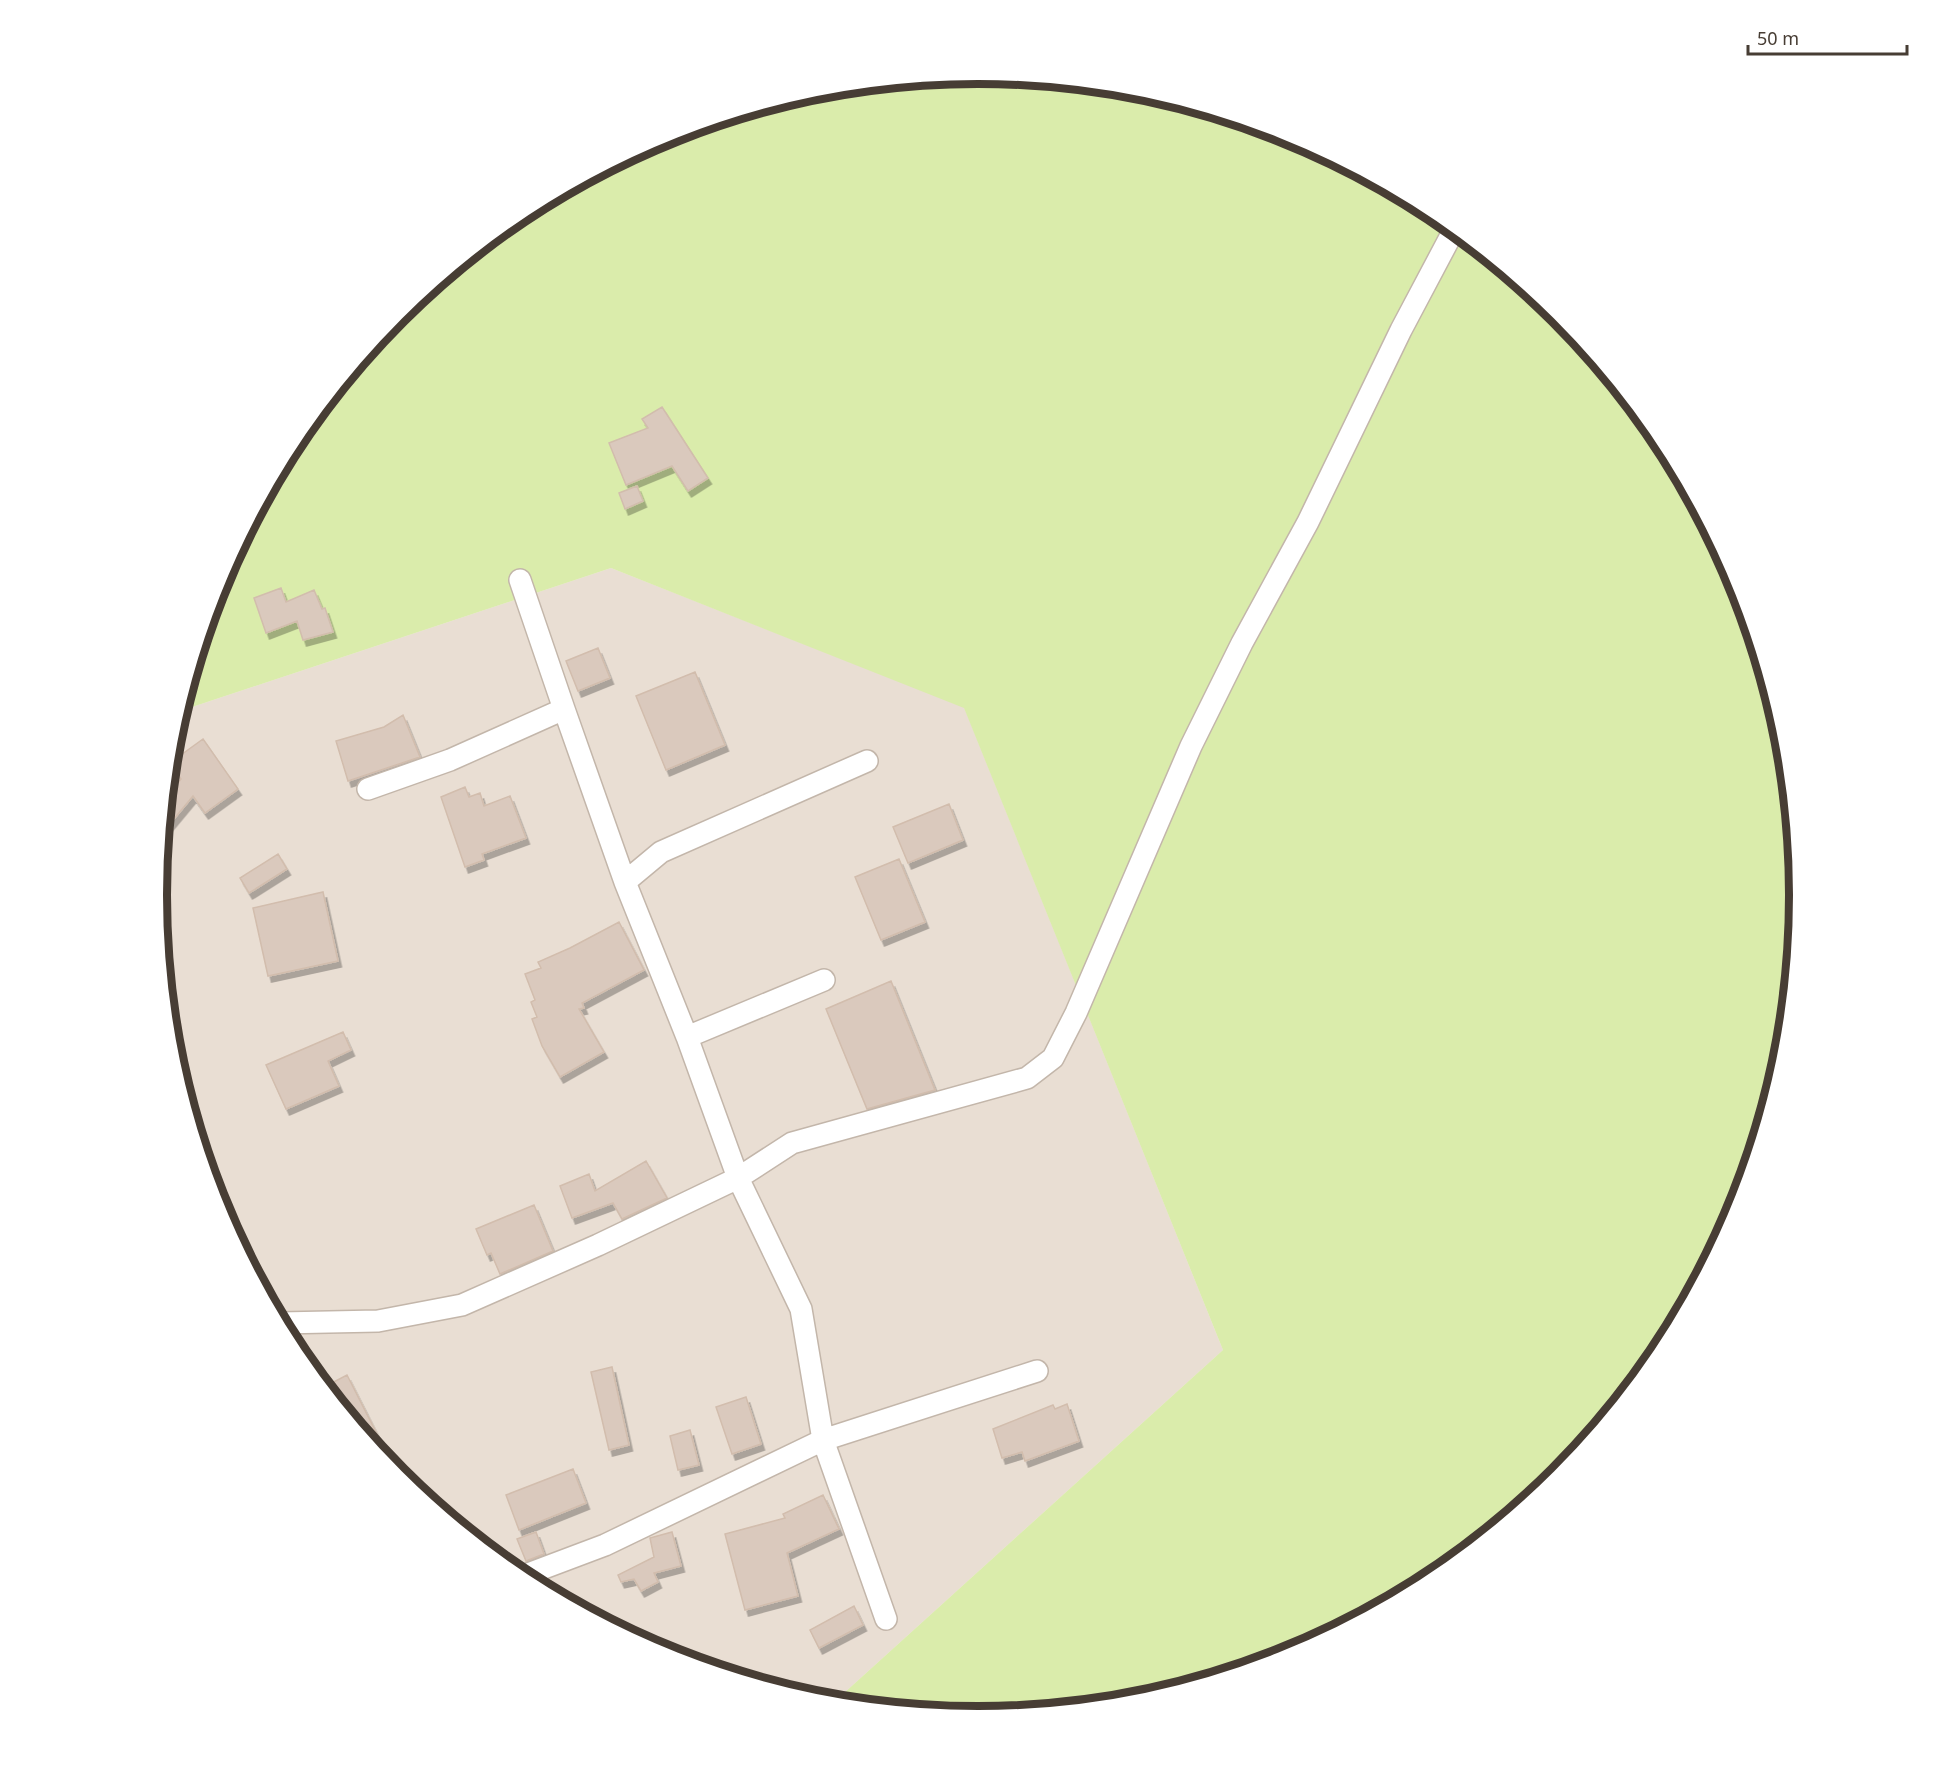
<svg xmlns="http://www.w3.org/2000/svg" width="1958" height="1791" font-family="'Noto Sans',sans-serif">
<defs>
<filter id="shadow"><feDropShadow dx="3.5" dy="6" stdDeviation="0" flood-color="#0004"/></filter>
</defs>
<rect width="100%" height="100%" fill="#f4ede5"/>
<path fill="#e9ded3" d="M611 568 964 707 1223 1350 833 1703 818 1702 664 1655 522 1579 398 1476 295 1352 219 1210 173 1056 157 895 173 735 180 711Z"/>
<path fill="#daecab" d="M979 74 1140 89 1294 136 1436 212 1560 315 1663 439 1739 581 1785 735 1801 896 1785 1056 1738 1210 1662 1352 1560 1477 1435 1579 1293 1655 1139 1702 979 1717 833 1703 1223 1350 964 708 611 568 180 711 220 581 296 439 398 314 523 212 665 136 819 89Z"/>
<path fill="#dac9bd" stroke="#d2bdad" stroke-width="1.5" filter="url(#shadow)" d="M662 407 708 478 688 491 672 466 626 485 609 443 648 428 642 419Z
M637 486 643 501 625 509 619 493Z
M281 588 286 602 314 590 322 609 325 608 333 632 303 640 297 621 266 633 254 598Z
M598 648 610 678 578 691 566 661Z
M695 672 725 745 666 770 636 696Z
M403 715 420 757 348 781 336 741 384 727Z
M203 739 238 789 205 813 193 796 163 832 167 797 181 779 170 763Z
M465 787 469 797 480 793 484 806 510 796 526 838 482 854 484 860 465 867 441 797Z
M949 804 963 840 908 863 893 827Z
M278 854 287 869 249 893 240 878Z
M899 859 925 922 881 940 855 877Z
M323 892 338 961 268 976 253 908Z
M619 922 644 970 582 1003 584 1008 579 1009 604 1052 560 1077 542 1046 532 1019 537 1017 531 1002 535 1000 525 974 541 968 538 962 570 948Z
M891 981 935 1090 867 1109 826 1009Z
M343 1032 351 1050 328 1061 339 1086 286 1109 266 1065Z
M646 1161 667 1198 622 1219 613 1203 572 1218 560 1186 589 1174 595 1191Z
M534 1205 553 1251 500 1274 491 1253 487 1255 476 1229Z
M612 1367 629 1445 609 1450 591 1372Z
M347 1375 384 1448 378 1452 324 1387Z
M746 1397 761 1444 732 1454 716 1407Z
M1067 1404 1079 1441 1025 1461 1022 1452 1002 1458 993 1429 1053 1405 1055 1409Z
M690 1430 699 1465 678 1470 670 1436Z
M573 1469 586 1503 519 1530 506 1495Z
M823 1495 839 1529 787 1553 798 1596 745 1610 725 1534 785 1518 783 1514Z
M536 1532 544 1554 526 1561 517 1539Z
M672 1532 681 1566 654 1573 658 1582 641 1591 634 1579 621 1582 618 1575 654 1557 650 1538Z
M854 1606 863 1625 819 1648 810 1630Z"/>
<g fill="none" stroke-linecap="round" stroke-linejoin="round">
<g stroke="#c3b6aa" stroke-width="24">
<path id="minor" d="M520 580 564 709 625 882 687 1037 738 1178 801 1309 823 1440 886 1619
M368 789 450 760 564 709
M625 882 661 852 867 761
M687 1037 824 980
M280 1323 378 1321 462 1305 598 1245 738 1178 792 1143 1027 1078 1053 1058 1076 1013 1191 746 1242 643 1308 522 1401 330 1455 228
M520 1577 605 1545 823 1440 1037 1371"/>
</g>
<use href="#minor" stroke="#fff" stroke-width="21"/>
</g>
<path d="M0 0H1958V1791H0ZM167 895a811 811 0 1 1 1622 0a811 811 0 1 1-1622 0Z" fill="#fff" fill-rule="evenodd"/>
<path fill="none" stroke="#473d34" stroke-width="8" d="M167 895a811 811 0 1 1 1622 0a811 811 0 1 1-1622 0Z"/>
<path d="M1748 45v9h159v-9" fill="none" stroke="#473d34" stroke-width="3"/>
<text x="1757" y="45" font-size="18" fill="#473d34" stroke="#ffffff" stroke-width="4.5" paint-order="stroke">50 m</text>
</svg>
